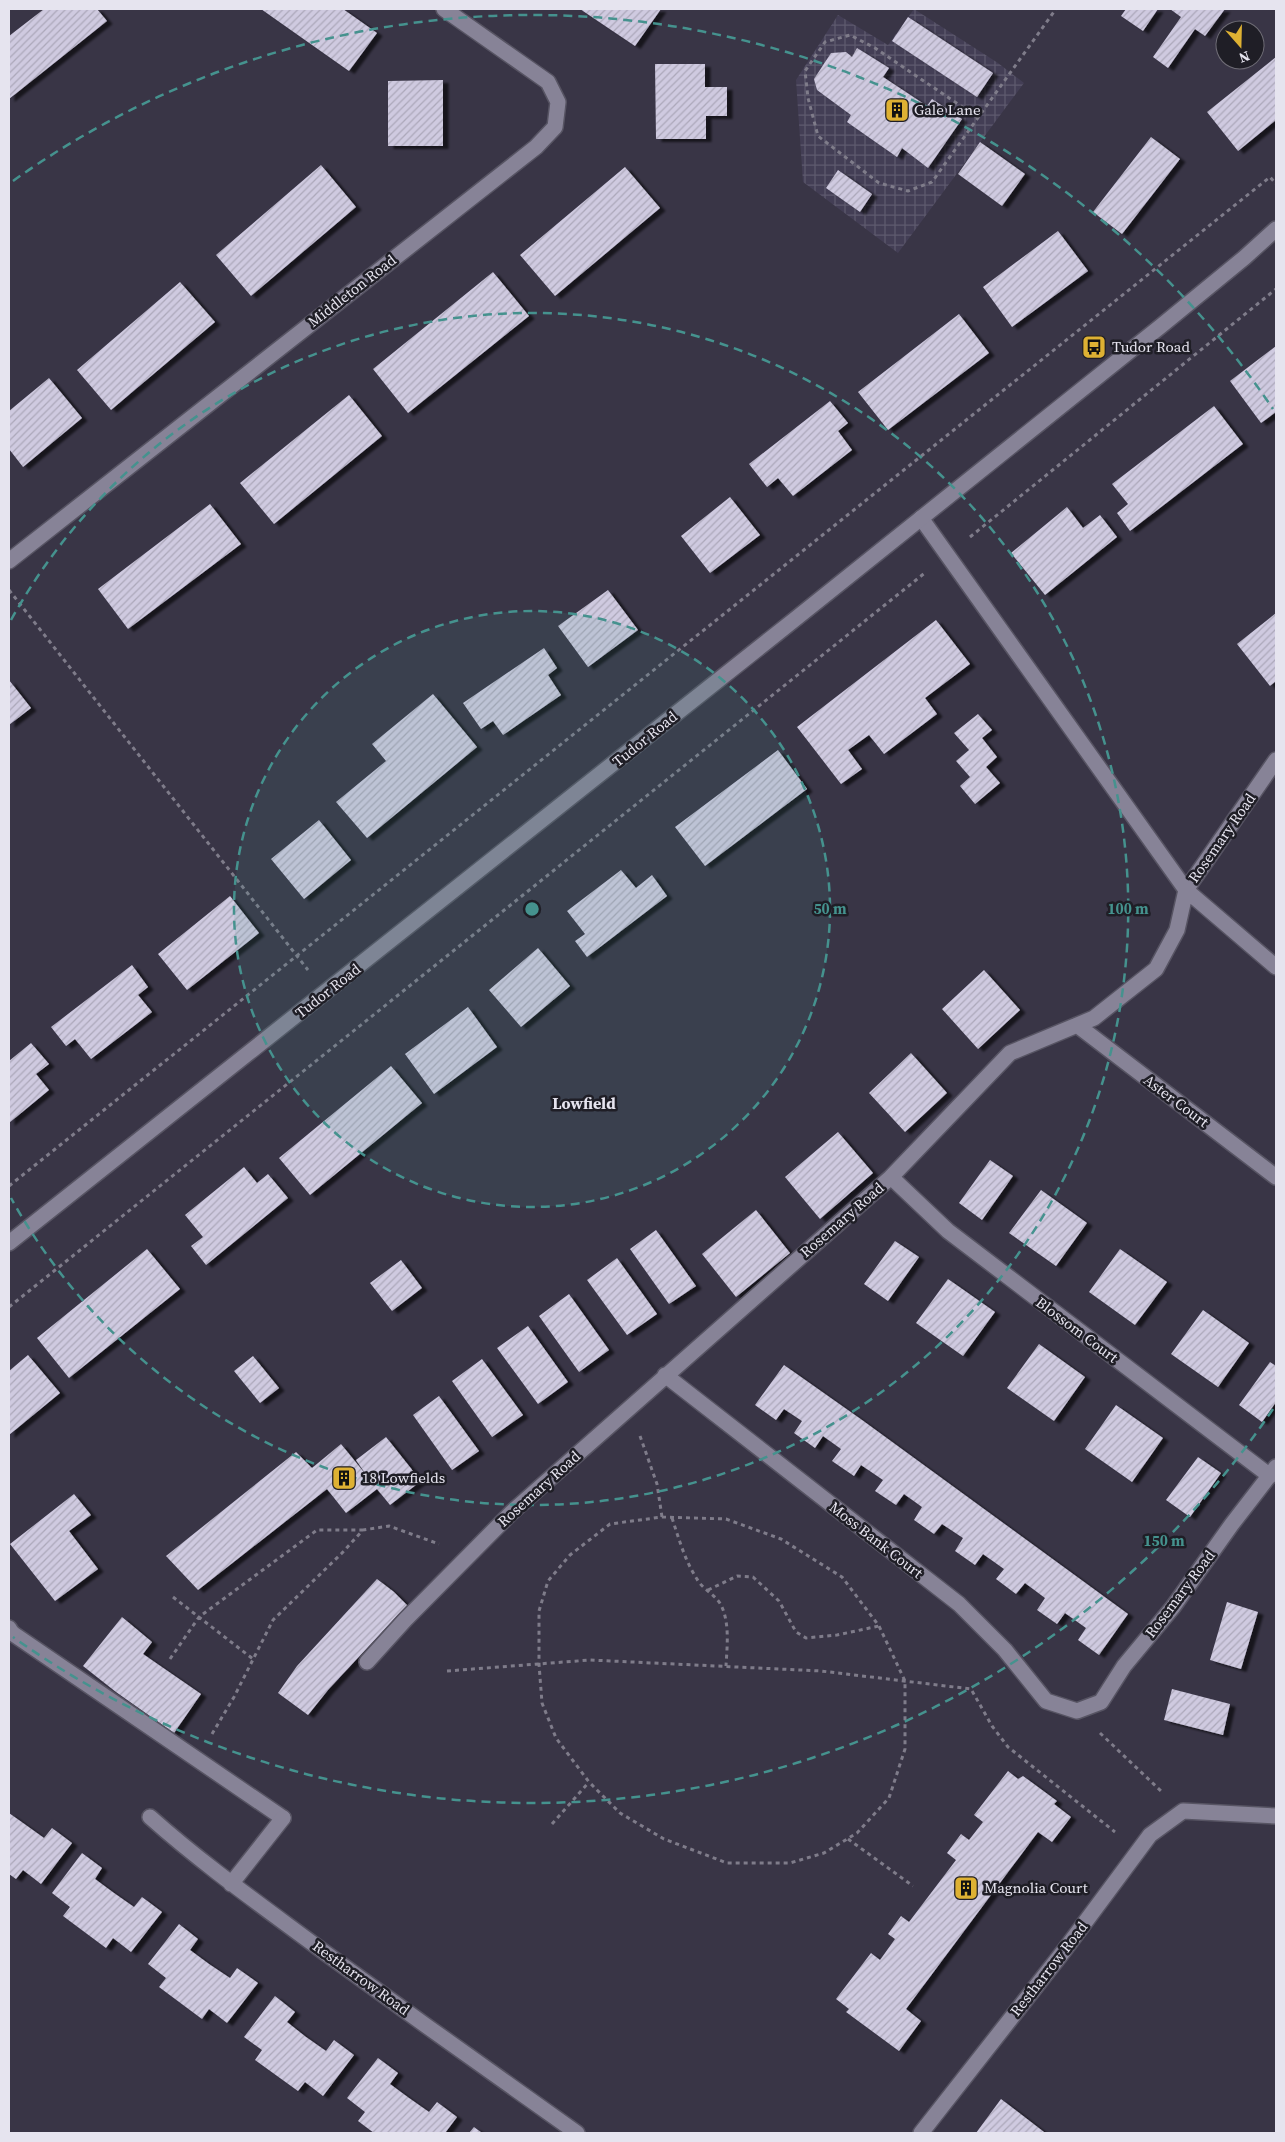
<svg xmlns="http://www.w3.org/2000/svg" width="1285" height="2142" font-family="'Source Serif 4',serif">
<defs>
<pattern id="industrial-grid" width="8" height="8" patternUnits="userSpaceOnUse" patternTransform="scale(1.25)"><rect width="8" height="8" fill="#433e55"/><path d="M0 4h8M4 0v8" fill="none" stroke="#5e5a6e"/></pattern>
<pattern id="building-hatch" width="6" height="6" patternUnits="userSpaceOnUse" patternTransform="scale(1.25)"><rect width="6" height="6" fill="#cfcae0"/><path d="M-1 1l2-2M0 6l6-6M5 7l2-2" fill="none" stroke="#aca8ba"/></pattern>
<filter id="shadow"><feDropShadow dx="5.5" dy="3" stdDeviation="1" flood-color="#0009"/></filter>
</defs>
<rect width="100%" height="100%" fill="#393546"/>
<path fill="url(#industrial-grid)" d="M914 9 998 63 1024 83 898 253 803 182 796 80 838 15 888 45Z"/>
<path fill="url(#building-hatch)" filter="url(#shadow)" d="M44 9H97L107 21 9 99V36Z
M261 9H343L377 33 349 71Z
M580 9H661L635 46Z
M1126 9H1158L1143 31 1121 16Z
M1170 9H1225L1205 36 1195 29 1168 68 1153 57 1181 17Z
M908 17 993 73 977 97 892 41Z
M857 48 889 68 883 77 927 106 932 99 962 119 928 168 902 148 897 157 847 122 851 115 817 90 814 79 831 53 846 52 852 57Z
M1276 57V120L1238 151 1207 112Z
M655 64H705V87H727V116H706V139H656Z
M443 80V146H388V81Z
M1151 137 1180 159 1122 234 1093 212Z
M980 142 1025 174 1002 206 958 174Z
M321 165 356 207 251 296 216 255Z
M625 167 660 208 555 296 520 255Z
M838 170 872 194 860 212 826 188Z
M1058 231 1088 271 1012 327 983 287Z
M493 272 529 316 408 413 373 369Z
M180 282 215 322 111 410 77 370Z
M959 314 989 353 888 430 858 392Z
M1276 346V412L1261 423 1230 381Z
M49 378 82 418 23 467 9 449V411Z
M349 395 382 436 274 524 240 483Z
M830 401 848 423 838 431 852 450 793 496 778 478 767 487 749 464Z
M1214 406 1243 444 1130 531 1117 513 1128 504 1112 484Z
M730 497 760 535 710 573 681 536Z
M210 504 241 544 128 629 98 589Z
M1067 507 1083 528 1100 515 1117 537 1045 595 1011 553Z
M608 590 638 630 588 667 558 626Z
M1276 613V681L1270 686 1237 644Z
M936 620 970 664 925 698 937 714 884 754 869 735 848 750 862 769 841 784 797 727Z
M544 648 557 668 548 675 561 695 503 735 493 721 481 729 463 703Z
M9 680 31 708 9 725Z
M433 694 477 747 367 838 336 802 386 761 372 744Z
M978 714 992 730 982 738 997 757 986 767 1000 783 975 804 960 786 970 777 956 761 969 750 954 733Z
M778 750 807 789 705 866 675 827Z
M319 820 351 860 304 899 271 859Z
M621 870 636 888 652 875 667 896 587 957 575 941 585 934 567 911Z
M230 896 259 933 187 990 158 954Z
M538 948 570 986 521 1027 489 990Z
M132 965 148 987 138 995 152 1012 91 1059 75 1039 66 1046 51 1027Z
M984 970 1020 1010 978 1049 942 1009Z
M468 1007 497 1047 434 1094 405 1054Z
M31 1043 49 1064 36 1074 49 1090 9 1123V1061Z
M911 1053 947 1093 905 1132 869 1093Z
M391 1066 422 1103 310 1195 279 1158Z
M838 1132 873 1173 820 1219 785 1177Z
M990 1160 1013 1176 982 1220 959 1203Z
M244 1167 257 1183 268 1174 288 1198 206 1265 191 1246 203 1237 185 1215Z
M1041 1190 1087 1223 1056 1266 1009 1233Z
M756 1210 790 1253 736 1297 702 1254Z
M656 1230 696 1286 669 1304 630 1249Z
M895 1241 919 1257 888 1301 864 1284Z
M147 1249 180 1289 69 1378 37 1338Z
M1120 1249 1167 1282 1135 1325 1089 1292Z
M617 1258 657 1314 627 1335 587 1280Z
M401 1260 422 1288 392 1311 370 1283Z
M948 1279 995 1312 963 1356 916 1323Z
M569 1294 609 1350 579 1372 539 1316Z
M1203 1310 1249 1343 1218 1387 1171 1354Z
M528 1326 568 1382 538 1404 497 1348Z
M1039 1344 1085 1377 1054 1421 1007 1388Z
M28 1355 60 1393 9 1435V1371Z
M253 1356 279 1388 260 1403 234 1371Z
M482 1359 523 1415 492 1437 452 1381Z
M1270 1362 1276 1366V1402L1262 1422 1239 1405Z
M784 1365 862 1420 1128 1614 1099 1655 1078 1640 1086 1628 1065 1613 1057 1624 1037 1610 1045 1598 1025 1583 1016 1594 996 1579 1004 1569 983 1554 975 1565 955 1551 963 1538 942 1524 934 1534 914 1520 922 1507 904 1494 896 1505 875 1491 883 1480 861 1465 854 1476 832 1461 841 1449 823 1436 815 1448 794 1433 802 1421 784 1409 776 1420 755 1405Z
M439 1396 479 1451 452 1470 413 1415Z
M1116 1405 1163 1438 1132 1482 1085 1449Z
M386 1437 421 1481 390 1505 377 1489 346 1513 327 1489 198 1590 166 1556 296 1452 312 1468 341 1444 367 1476 356 1460Z
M1198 1457 1221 1473 1190 1517 1166 1500Z
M74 1494 91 1515 69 1531 98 1569 55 1601 10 1544Z
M377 1579 394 1592 407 1605 328 1690 308 1715 278 1693 297 1666Z
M1227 1602 1258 1612 1241 1669 1210 1660Z
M122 1617 152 1642 143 1654 201 1694 174 1733 116 1692 83 1666Z
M1172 1689 1230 1704 1223 1735 1164 1720Z
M1008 1771 1018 1779 1023 1776 1057 1801 1054 1804 1071 1817 1052 1842 1038 1832 906 2009 921 2021 899 2051 846 2012 849 2009 836 1999 871 1953 880 1960 895 1939 888 1934 901 1916 909 1922 956 1860 947 1853 961 1834 969 1840 983 1822 974 1815Z
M9 1813 44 1838 52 1828 72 1843 41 1884 23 1870 16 1879 9 1874Z
M82 1853 102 1868 95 1879 114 1893 134 1907 142 1897 162 1912 131 1952 113 1938 106 1948 63 1916 70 1907 52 1893Z
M179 1924 198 1939 190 1950 209 1964 230 1978 237 1968 258 1983 227 2023 209 2009 202 2019 159 1987 166 1978 148 1964Z
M275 1996 295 2012 287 2022 306 2037 326 2051 334 2040 354 2055 323 2096 305 2082 298 2091 255 2060 262 2050 244 2037Z
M378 2058 398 2073 390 2084 409 2098 429 2112 437 2102 457 2117 445 2133H374L358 2121 365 2112 347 2098Z
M1001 2099 1044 2132 1043 2133H976Z
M474 2127 482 2133H469Z"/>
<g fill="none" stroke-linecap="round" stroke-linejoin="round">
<g stroke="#575463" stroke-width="18">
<path id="lane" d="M12 1633 283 1818"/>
</g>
<g stroke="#575463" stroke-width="18">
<path id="street" d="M921 518 1186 890 1276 967
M9 561 536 147 555 127 558 102 548 82 444 9
M1077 1025 1276 1177
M891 1177 948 1231 1270 1476
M665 1375 959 1604 1005 1650 1046 1701 1077 1711 1101 1702 1124 1666 1173 1607 1232 1524 1276 1467
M9 1628 12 1633
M367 1662 405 1620 512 1512 891 1177 1010 1053 1094 1018 1156 969 1177 930 1186 890 1276 760
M150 1817C205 1866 265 1908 324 1952 408 2013 492 2073 577 2133
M231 1884 283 1818
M921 2133 1063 1952 1150 1835 1183 1811 1276 1816"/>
</g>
<g stroke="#575463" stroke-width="18">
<path id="secondary" d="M9 1243 794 620 1161 326 1244 258 1276 229"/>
</g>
<path stroke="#7f7c8a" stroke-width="3" stroke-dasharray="4 4" stroke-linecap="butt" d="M977 117 875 48 850 35 825 42 805 71 808 98 818 136 879 183 908 191 932 182 1056 9
M970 537 1276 289
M9 590 308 970
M9 1186 1270 177 1276 184
M9 1307 926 572
M640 1436 657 1484 662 1517
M662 1517 726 1519 781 1539 842 1577 879 1626 905 1681V1749L889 1798 857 1833 824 1853 790 1863H727L664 1839 620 1813 589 1782 556 1738 542 1703 539 1664V1611L548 1581 570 1555 610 1524Z
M672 1518C679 1539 685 1561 697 1579 702 1589 715 1594 721 1605 730 1623 727 1647 726 1666
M708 1590 737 1576 753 1577 779 1601 796 1632 806 1638 837 1635 879 1626
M173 1597 253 1659
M170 1659 199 1617 317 1530H363
M447 1671 590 1660 821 1671 971 1689 992 1726 1008 1747 1115 1832
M1100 1733 1162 1792
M212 1734 234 1697 273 1620 342 1553 363 1530 389 1526 439 1544
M552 1824 589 1782
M848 1839 913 1886"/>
<use href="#lane" stroke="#878397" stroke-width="15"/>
<use href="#street" stroke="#878397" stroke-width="15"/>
<use href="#secondary" stroke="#878397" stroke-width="15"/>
</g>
<circle cx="532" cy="909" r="298" fill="#45928e" fill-opacity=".12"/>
<g fill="none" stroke="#45928e" stroke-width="2.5" stroke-dasharray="9 6">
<circle cx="532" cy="909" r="298"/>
<path d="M11 620A596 596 0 1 1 11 1198"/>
<path d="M1273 1409A894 894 0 0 1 13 1637M13 181A894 894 0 0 1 1273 409"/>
</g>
<defs>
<g id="building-square" transform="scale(1.25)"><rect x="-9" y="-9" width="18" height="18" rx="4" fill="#deb133" stroke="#1f1e26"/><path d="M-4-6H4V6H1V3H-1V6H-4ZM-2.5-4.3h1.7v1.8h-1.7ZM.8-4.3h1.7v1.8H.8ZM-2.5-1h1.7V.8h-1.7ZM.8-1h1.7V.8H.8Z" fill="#111"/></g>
<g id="bus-square" transform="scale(1.25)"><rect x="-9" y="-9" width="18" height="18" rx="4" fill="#deb133" stroke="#1f1e26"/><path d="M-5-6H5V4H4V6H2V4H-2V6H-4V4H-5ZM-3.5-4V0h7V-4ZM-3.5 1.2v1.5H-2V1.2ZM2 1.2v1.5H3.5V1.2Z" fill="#111"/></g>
</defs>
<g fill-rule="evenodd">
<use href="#building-square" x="897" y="110"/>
<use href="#bus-square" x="1094" y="347"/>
<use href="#building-square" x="344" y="1478"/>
<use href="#building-square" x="966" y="1888"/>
</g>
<g text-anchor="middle" stroke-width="5" stroke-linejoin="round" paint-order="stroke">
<g font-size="15" fill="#e6e4ef" stroke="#1f1e26" text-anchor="start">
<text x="914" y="115">Gale Lane</text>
<text x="1112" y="352">Tudor Road</text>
<text x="362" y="1483">18 Lowfields</text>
<text x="984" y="1893">Magnolia Court</text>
</g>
<g font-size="15" fill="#e6e4ef" stroke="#1f1e26">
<text transform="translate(352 291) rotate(-38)" y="5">Middleton Road</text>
<text transform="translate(645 739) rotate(-39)" y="5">Tudor Road</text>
<text transform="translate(1222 838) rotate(-55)" y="5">Rosemary Road</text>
<text transform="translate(328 991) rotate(-38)" y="5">Tudor Road</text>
<text transform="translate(1176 1101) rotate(37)" y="5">Aster Court</text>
<text transform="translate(842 1220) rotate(-41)" y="5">Rosemary Road</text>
<text transform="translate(1077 1330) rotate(37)" y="5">Blossom Court</text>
<text transform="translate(539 1489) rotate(-42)" y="5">Rosemary Road</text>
<text transform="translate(876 1540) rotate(38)" y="5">Moss Bank Court</text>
<text transform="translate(1180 1594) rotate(-53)" y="5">Rosemary Road</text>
<text transform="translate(1049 1969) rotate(-52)" y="5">Restharrow Road</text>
<text transform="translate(361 1978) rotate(36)" y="5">Restharrow Road</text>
</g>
<g font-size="16" font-weight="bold" fill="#e6e4ef" stroke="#1f1e26">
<text x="584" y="1109">Lowfield</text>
</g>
</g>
<circle cx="532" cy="909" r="8" fill="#45928e" stroke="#1f1e26" stroke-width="2.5"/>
<g font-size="15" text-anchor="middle" font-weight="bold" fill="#45928e" stroke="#1f1e26" stroke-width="5" stroke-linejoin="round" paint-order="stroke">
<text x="830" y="914">50 m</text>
<text x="1128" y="914">100 m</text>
<text x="1164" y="1546">150 m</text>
</g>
<rect width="1285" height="2142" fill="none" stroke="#e6e4ef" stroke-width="20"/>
<g transform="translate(1240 45) rotate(160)"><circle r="24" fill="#1f1e26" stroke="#6f6d76"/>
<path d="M0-4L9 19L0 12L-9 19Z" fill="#deb133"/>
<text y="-8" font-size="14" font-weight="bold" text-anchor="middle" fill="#e6e4ef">N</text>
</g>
</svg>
